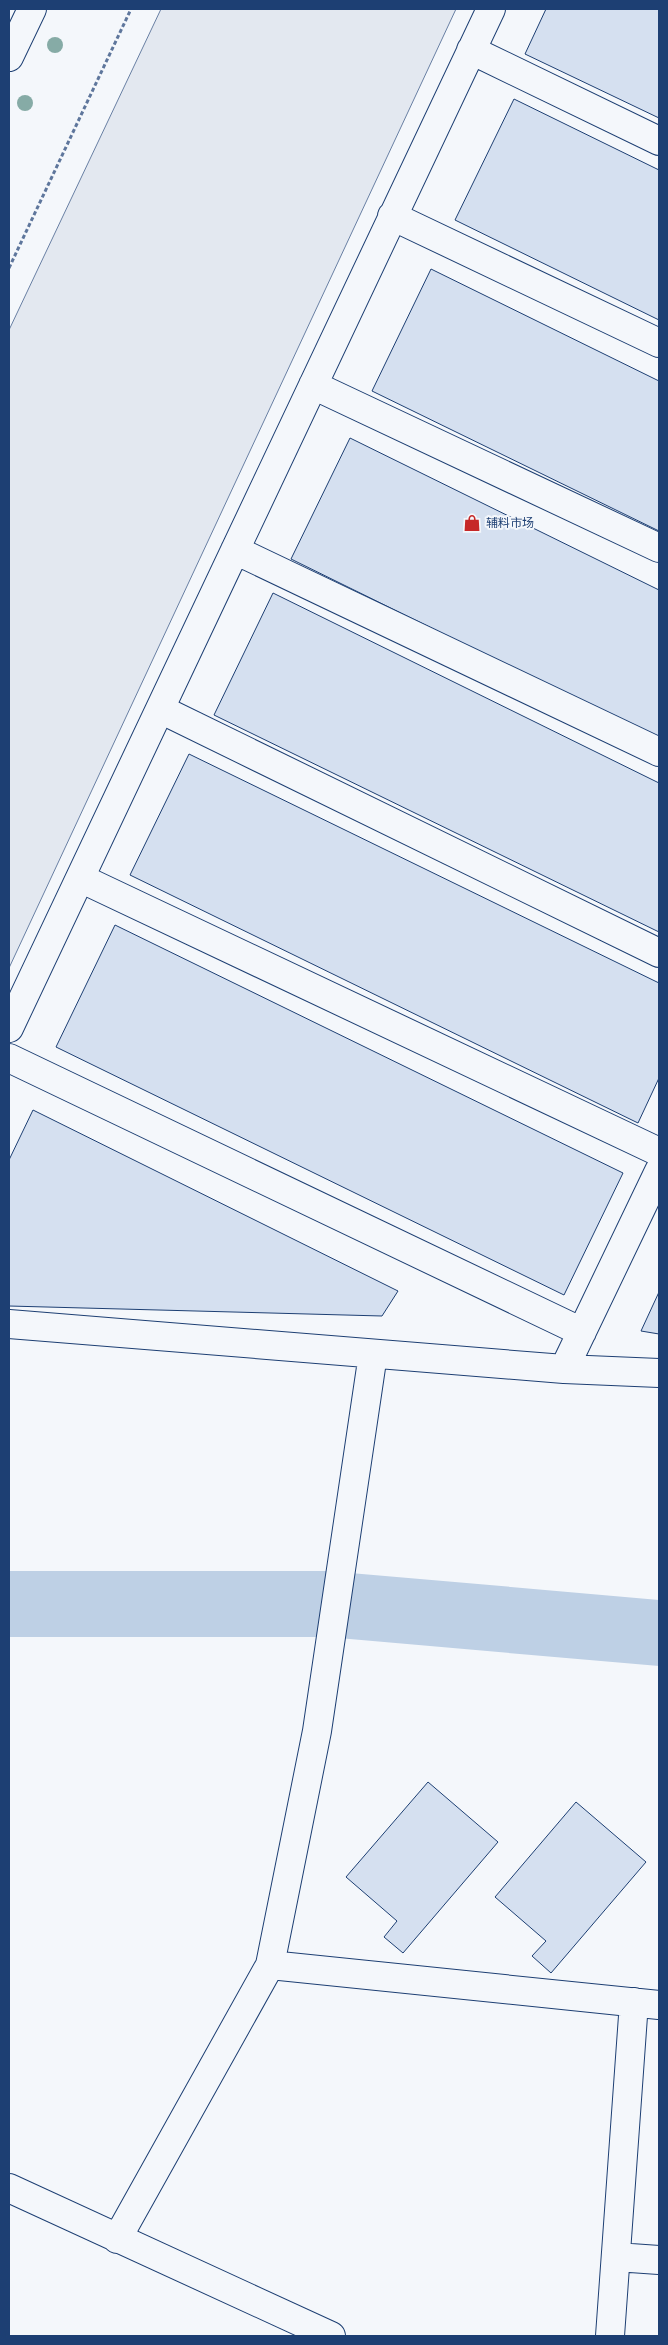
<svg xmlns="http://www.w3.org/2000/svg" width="668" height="2345" font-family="Helvetica,'Noto Sans SC',sans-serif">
<rect width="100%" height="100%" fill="#f4f7fb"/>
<path fill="#e3e8f0" stroke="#687fa3" d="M161 9H456L9 968V330Z"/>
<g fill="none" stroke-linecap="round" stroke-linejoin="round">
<path stroke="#bed0e5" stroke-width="66" d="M9 1604H327L659 1633"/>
</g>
<path fill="#d5e0f0" stroke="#1d3f73" d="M546 9H659V118L525 54Z
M514 99 659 170V320L455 220Z
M431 269 659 381V531L372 391Z
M350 438 659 590V740L291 559Z
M273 593 659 783V932L214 715Z
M189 754 659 983V1078L638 1123 130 875Z
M115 925 623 1173 564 1295 56 1047Z
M33 1110 398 1291 382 1316 9 1306V1160Z
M659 1292V1334L641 1331Z
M428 1782 498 1842 403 1953 384 1937 397 1921 346 1877Z
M576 1802 646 1862 551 1973 532 1956 546 1941 495 1897Z"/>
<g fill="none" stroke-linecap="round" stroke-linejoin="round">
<g stroke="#1d3f73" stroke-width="30">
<path id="minor" d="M471 50 659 141
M392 216 659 343
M313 385 659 548
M235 550 659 752
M160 709 659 953
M80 878 659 1152
M9 1028 491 9
M9 1058 582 1332
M9 1324 564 1369 659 1373
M564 1369 659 1171
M270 1965 659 2005
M9 2188 331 2336
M117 2239 270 1965 317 1731 373 1354
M616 2257 659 2260
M610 2336 634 2002"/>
</g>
<g stroke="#1d3f73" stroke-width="30">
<path id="major" d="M9 57 32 9"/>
</g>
<path stroke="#5e769c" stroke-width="3" stroke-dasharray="4 2.5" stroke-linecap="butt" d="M9 268 131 9"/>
<use href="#minor" stroke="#f4f7fb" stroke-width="28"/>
<use href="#major" stroke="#f4f7fb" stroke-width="28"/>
</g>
<g fill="#86aba6">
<circle cx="55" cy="45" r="8"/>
<circle cx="25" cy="103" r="8"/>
</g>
<defs>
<g id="shop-bare" transform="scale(1.35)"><path d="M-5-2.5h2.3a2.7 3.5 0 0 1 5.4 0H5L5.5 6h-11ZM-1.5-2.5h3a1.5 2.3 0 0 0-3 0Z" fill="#c62828" stroke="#f4f7fb" stroke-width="2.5" paint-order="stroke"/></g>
</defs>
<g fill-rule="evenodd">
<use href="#shop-bare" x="472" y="523"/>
</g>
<g text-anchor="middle" stroke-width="4" stroke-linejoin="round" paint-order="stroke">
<g font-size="12" fill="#1d3f73" stroke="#f4f7fb" text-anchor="start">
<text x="486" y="527">辅料市场</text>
</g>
</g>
<rect width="668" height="2345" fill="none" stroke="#1d3f73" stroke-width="20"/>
</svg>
